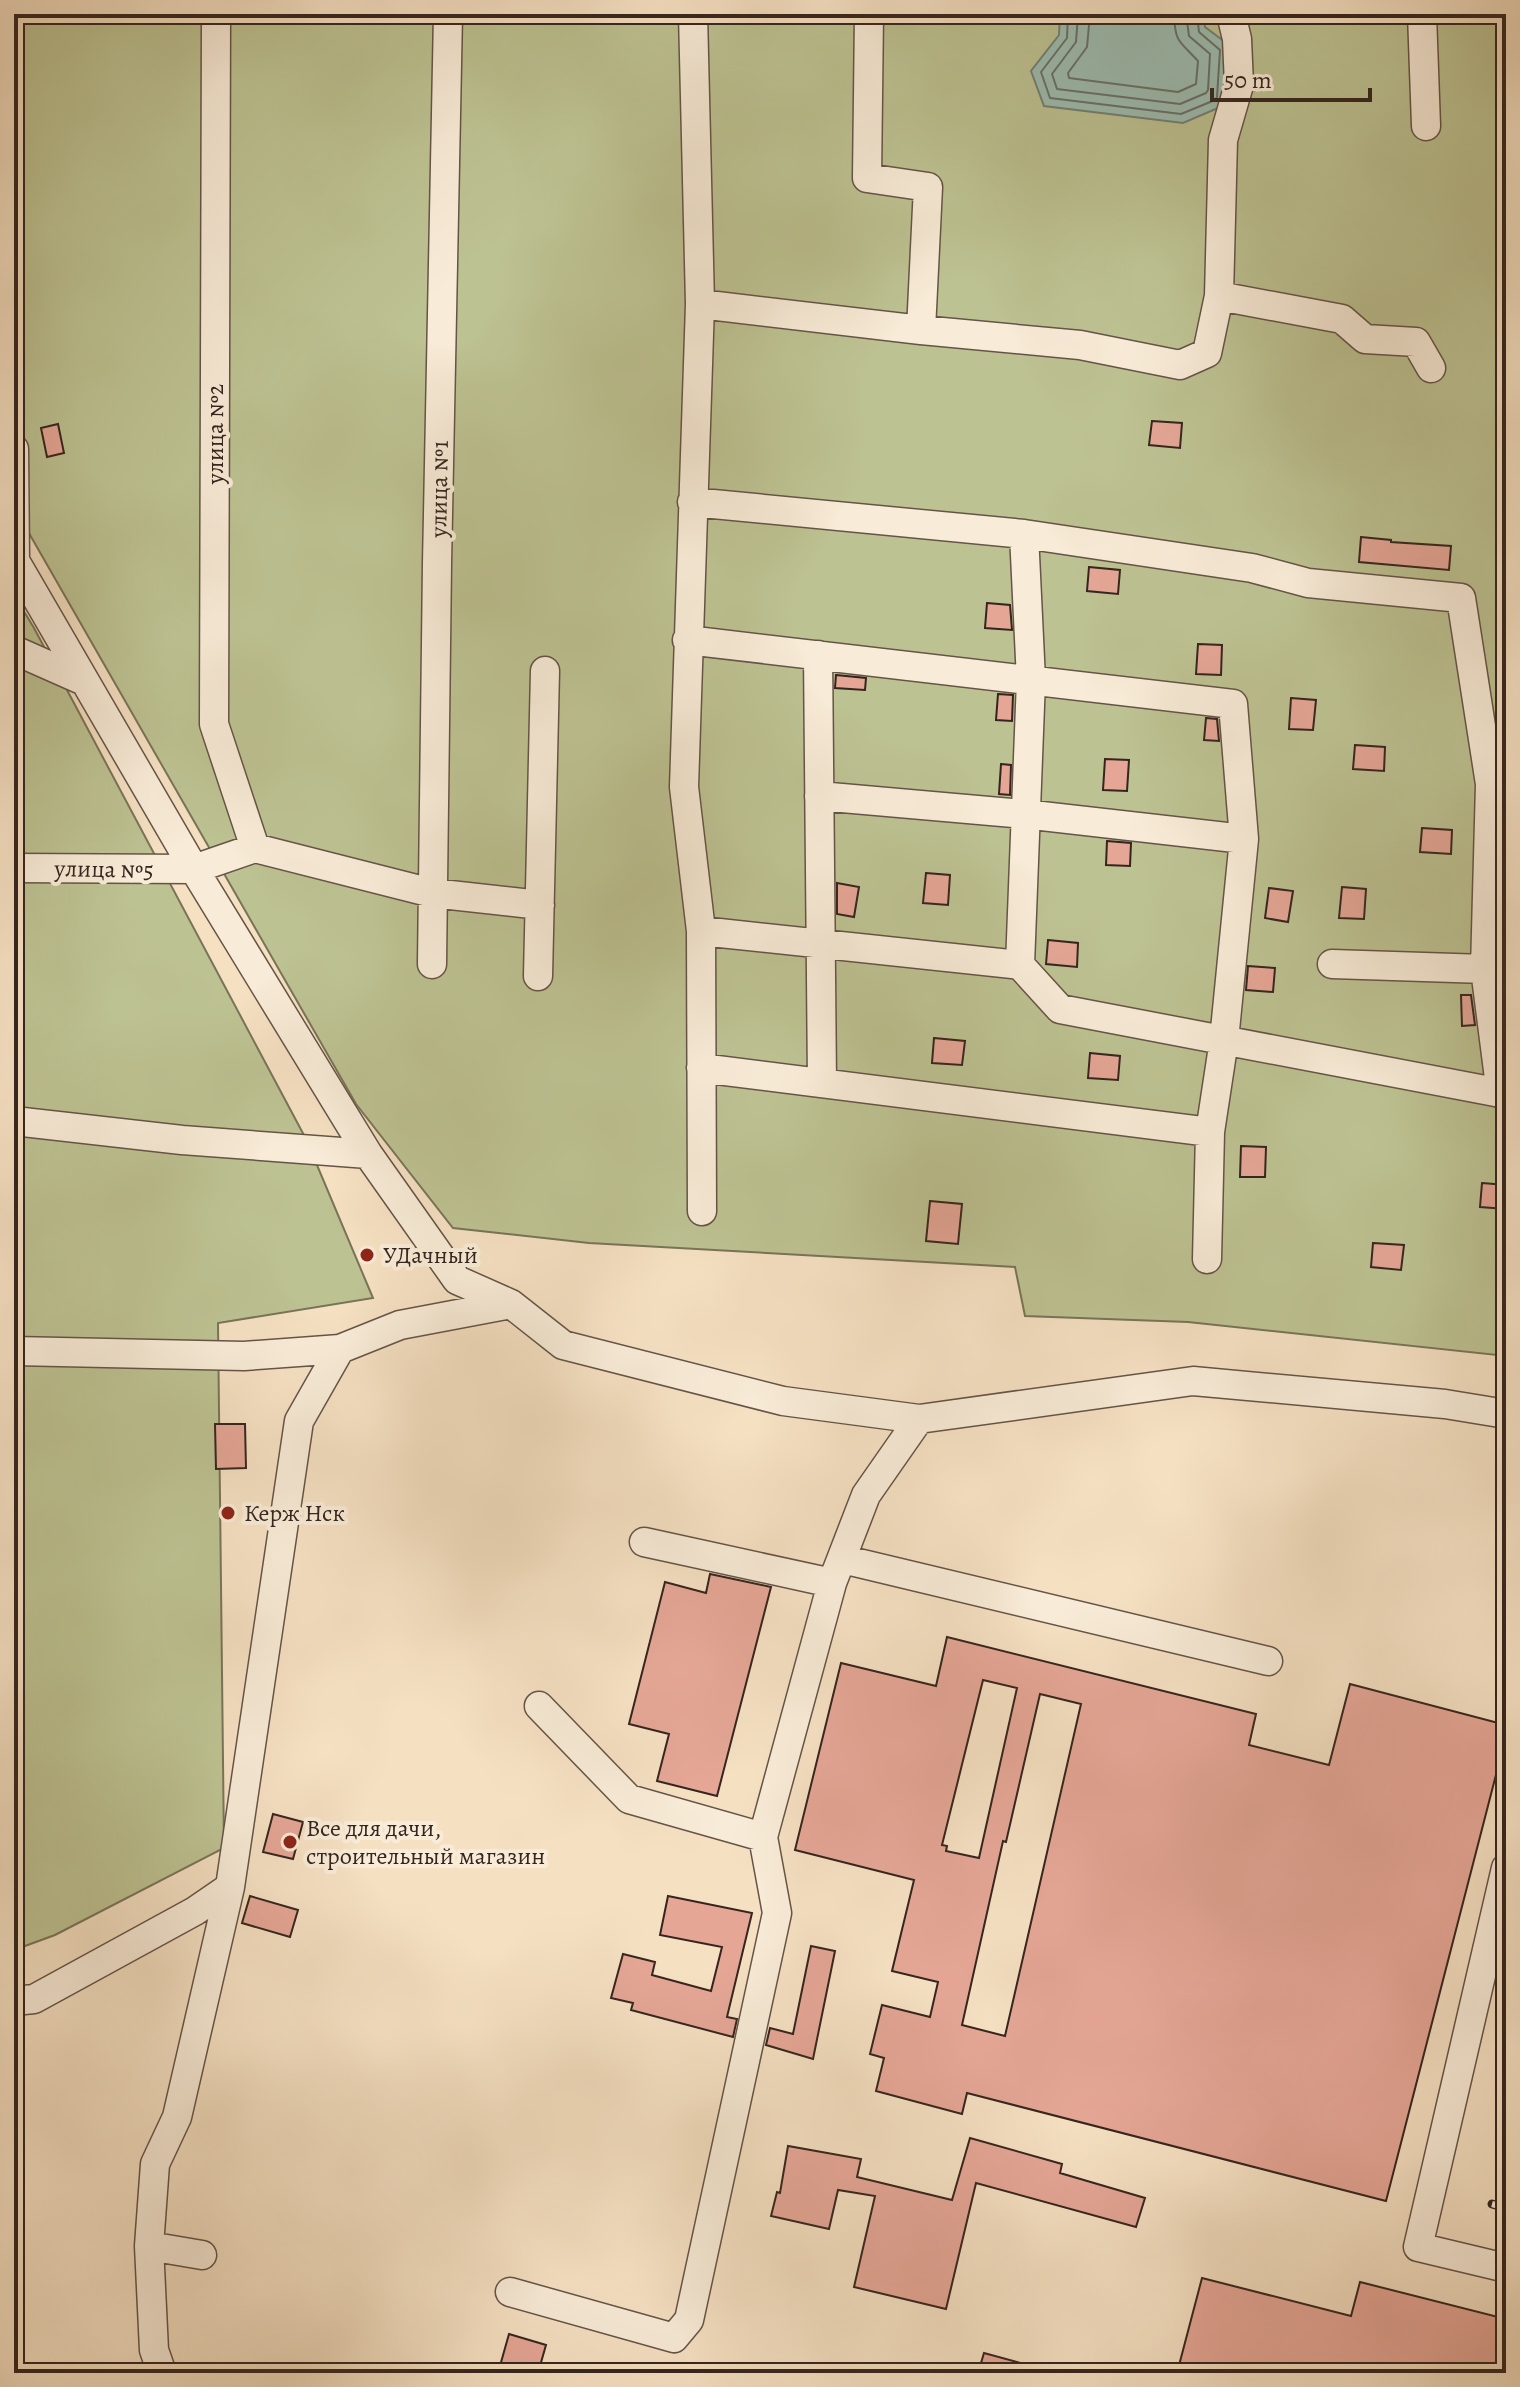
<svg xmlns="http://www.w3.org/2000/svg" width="1520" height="2387" font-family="Alegreya,serif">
<rect width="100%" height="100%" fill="#f5e0c2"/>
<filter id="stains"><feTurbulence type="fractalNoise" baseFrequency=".0025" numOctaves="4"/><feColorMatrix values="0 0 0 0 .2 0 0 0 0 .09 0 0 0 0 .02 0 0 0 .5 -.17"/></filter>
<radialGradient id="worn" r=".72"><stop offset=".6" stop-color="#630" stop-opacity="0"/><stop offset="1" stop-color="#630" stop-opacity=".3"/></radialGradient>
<path fill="#bdc292" stroke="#797458" stroke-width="2" d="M14 14H1506V1356L1188 1322 1025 1316 1015 1267 589 1243 453 1228 356 1104 14 507Z
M14 595 34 628 306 1139 373 1298 218 1323 224 1848 55 1935 14 1950Z"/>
<path fill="#9cbdb1" stroke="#738076" stroke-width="2" d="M1060 14H1204L1205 27 1229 45 1225 105 1183 123 1044 106 1031 71 1059 35Z"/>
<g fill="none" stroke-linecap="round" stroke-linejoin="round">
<path stroke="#687168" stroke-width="2" d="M1068 14 1067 38 1041 72 1050 98 1181 114 1215 100 1217 97 1220 50 1199 32 1197 14
M1078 14 1076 42 1052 74 1057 89 1180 104 1206 93 1208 90 1210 54 1189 36 1186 14
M1090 14 1087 47 1068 73 1069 78 1178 92 1196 84 1198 61C1180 41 1175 44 1174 14"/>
</g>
<path fill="#e5a696" stroke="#35251e" stroke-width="2" fill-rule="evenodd" d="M1152 421 1182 423 1180 448 1149 445Z
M58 424 64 453 47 457 41 428Z
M1361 537 1391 540V542L1451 546 1449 570 1359 562Z
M1089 567 1120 570 1118 594 1087 591Z
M987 603 1010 605 1012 630 985 628Z
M1198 644 1222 645 1221 675 1196 674Z
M836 675 866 678 865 690 835 688Z
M998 694 1013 695 1012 721 996 720Z
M1291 698 1316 700 1313 730 1289 729Z
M1206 718 1217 719 1219 741 1204 740Z
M1355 745 1385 747 1384 771 1353 769Z
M1105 759 1129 760 1127 791 1103 790Z
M1001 764 1011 765 1010 795 999 794Z
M1422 828 1452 830 1451 854 1420 852Z
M1107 841 1131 843 1130 866 1106 865Z
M926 873 950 875 948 905 923 903Z
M837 883 859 887 854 917 837 914Z
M1342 887 1366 889 1364 919 1339 918Z
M1269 888 1293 891 1288 922 1265 918Z
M1048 940 1078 943 1077 967 1046 964Z
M1248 966 1275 968 1273 992 1246 990Z
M1461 995H1471L1475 1025 1462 1026Z
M934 1038 965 1041 962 1065 932 1063Z
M1090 1053 1120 1056 1118 1080 1088 1078Z
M1241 1146 1266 1147 1265 1177H1240Z
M1482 1183 1506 1185V1209L1480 1207Z
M930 1201 962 1204 958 1244 926 1241Z
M1373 1243 1404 1245 1401 1270 1371 1267Z
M215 1424H245L246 1468 216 1469Z
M710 1574 771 1587 717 1796 657 1781 669 1734 629 1724 665 1582 706 1593Z
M947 1637 1256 1714 1249 1745 1329 1765 1350 1684 1506 1725V1736L1386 2201 967 2093 962 2114 876 2091 884 2058 870 2054 882 2005 930 2017 938 1982 892 1971 914 1880 795 1850 841 1663 936 1686ZM983 1680 1017 1688 979 1858 946 1851 947 1846 942 1845ZM1040 1694 1081 1704 1005 2036 962 2025 1003 1841 1006 1842Z
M273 1814 303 1822 293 1859 263 1852Z
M250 1896 298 1910 290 1937 242 1923Z
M668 1896 752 1913 727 2017 737 2019 733 2037 631 2010 633 2003 611 1998 623 1954 655 1962 652 1975 711 1991 722 1947 660 1935Z
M811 1946 835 1951 813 2059 766 2045 770 2028 793 2034Z
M970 2138 1062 2164 1060 2173 1145 2198 1136 2227 976 2183 946 2309 854 2287 875 2196 838 2190 829 2229 771 2216 777 2192 780 2193 788 2146 861 2159 857 2177 952 2200Z
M1202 2278 1351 2316 1360 2282 1506 2319V2334L1496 2373H1177Z
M509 2334 546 2345 538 2373H498Z
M984 2353 1039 2368 1038 2373H978Z"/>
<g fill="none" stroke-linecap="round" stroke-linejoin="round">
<g stroke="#655447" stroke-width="31">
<path id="minor" d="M216 14 214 724 255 848
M693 14 700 304 684 787 701 931 702 1211
M869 14 867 178 928 187 921 330
M1422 14 1426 126
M1219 296 1223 140 1239 85 1237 39 1231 14
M700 304 921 330 1080 345 1180 365 1207 353 1219 296 1342 319 1365 339 1416 342 1431 368
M14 449 15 561
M692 502 1024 534 1252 568 1308 583 1461 598 1490 784 1485 969 1501 1094
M14 559 194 869 368 1154 457 1280 511 1304 563 1345 783 1401 919 1419 1193 1381 1445 1404 1506 1414
M687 640 1233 704 1244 839 1224 1040 1210 1132 1207 1259
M14 650 84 681
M818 655 822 1083
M819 796 1024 814 1244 839
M14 868 194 869 255 848 432 893 540 905
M701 931 1020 965 1060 1009 1506 1094
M432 964 437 564 448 14
M1332 964 1485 969
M1020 965 1031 680 1024 534
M538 976 545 671
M701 1068 1210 1132
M14 1121 182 1140 368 1154
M14 1351 244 1356 340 1349
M644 1542 832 1583
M842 1559 1268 1661
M539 1706 629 1799 763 1837
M1506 1868 1418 2247 1506 2268
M14 2001 34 1999 195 1911 230 1887 299 1421 340 1349 400 1325 511 1304
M149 2246 154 2350 162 2373
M202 2255 149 2246 155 2164 177 2117 230 1887
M510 2292 674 2338 689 2320 777 1913 763 1837 832 1583 866 1495 919 1419"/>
</g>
<use href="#minor" stroke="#f8ebd7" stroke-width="28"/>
<g stroke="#35251e" stroke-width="9">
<path id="rail" d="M1492 2204 1506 2208"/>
</g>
<use href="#rail" stroke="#f8ebd7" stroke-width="6" stroke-dasharray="18" stroke-linecap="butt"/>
</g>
<g fill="#8f2418" stroke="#f8ebd7" stroke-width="3">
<circle cx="367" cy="1255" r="8"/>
<circle cx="228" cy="1513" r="8"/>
<circle cx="290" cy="1842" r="8"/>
</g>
<g text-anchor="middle" stroke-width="8" stroke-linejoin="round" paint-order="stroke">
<g font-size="24" fill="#35251e" stroke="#f8ebd7">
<text transform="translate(215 434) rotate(-90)" y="8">улица №2</text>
<text transform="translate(439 489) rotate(-89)" y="8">улица №1</text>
<text transform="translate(104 869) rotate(1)" y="8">улица №5</text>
</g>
<g font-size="24" fill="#35251e" stroke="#f8ebd7" text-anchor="start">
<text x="383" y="1263">УДачный</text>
<text x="244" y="1521">Керж Нск</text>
<text x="306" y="1836">Все для дачи,<tspan x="306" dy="28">строительный магазин</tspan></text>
</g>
</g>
<rect width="1520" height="2387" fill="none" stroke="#f5e0c2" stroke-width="48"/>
<rect x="16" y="16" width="1488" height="2355" fill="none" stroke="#35251e" stroke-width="4"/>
<rect x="24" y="24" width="1472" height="2339" fill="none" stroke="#35251e" stroke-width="2"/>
<path d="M1212 88v12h158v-12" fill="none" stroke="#35251e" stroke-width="4"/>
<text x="1224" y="88" font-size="24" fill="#35251e" stroke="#f8ebd7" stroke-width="6" paint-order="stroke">50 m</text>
<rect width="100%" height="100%" filter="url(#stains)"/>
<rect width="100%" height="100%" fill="url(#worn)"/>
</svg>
